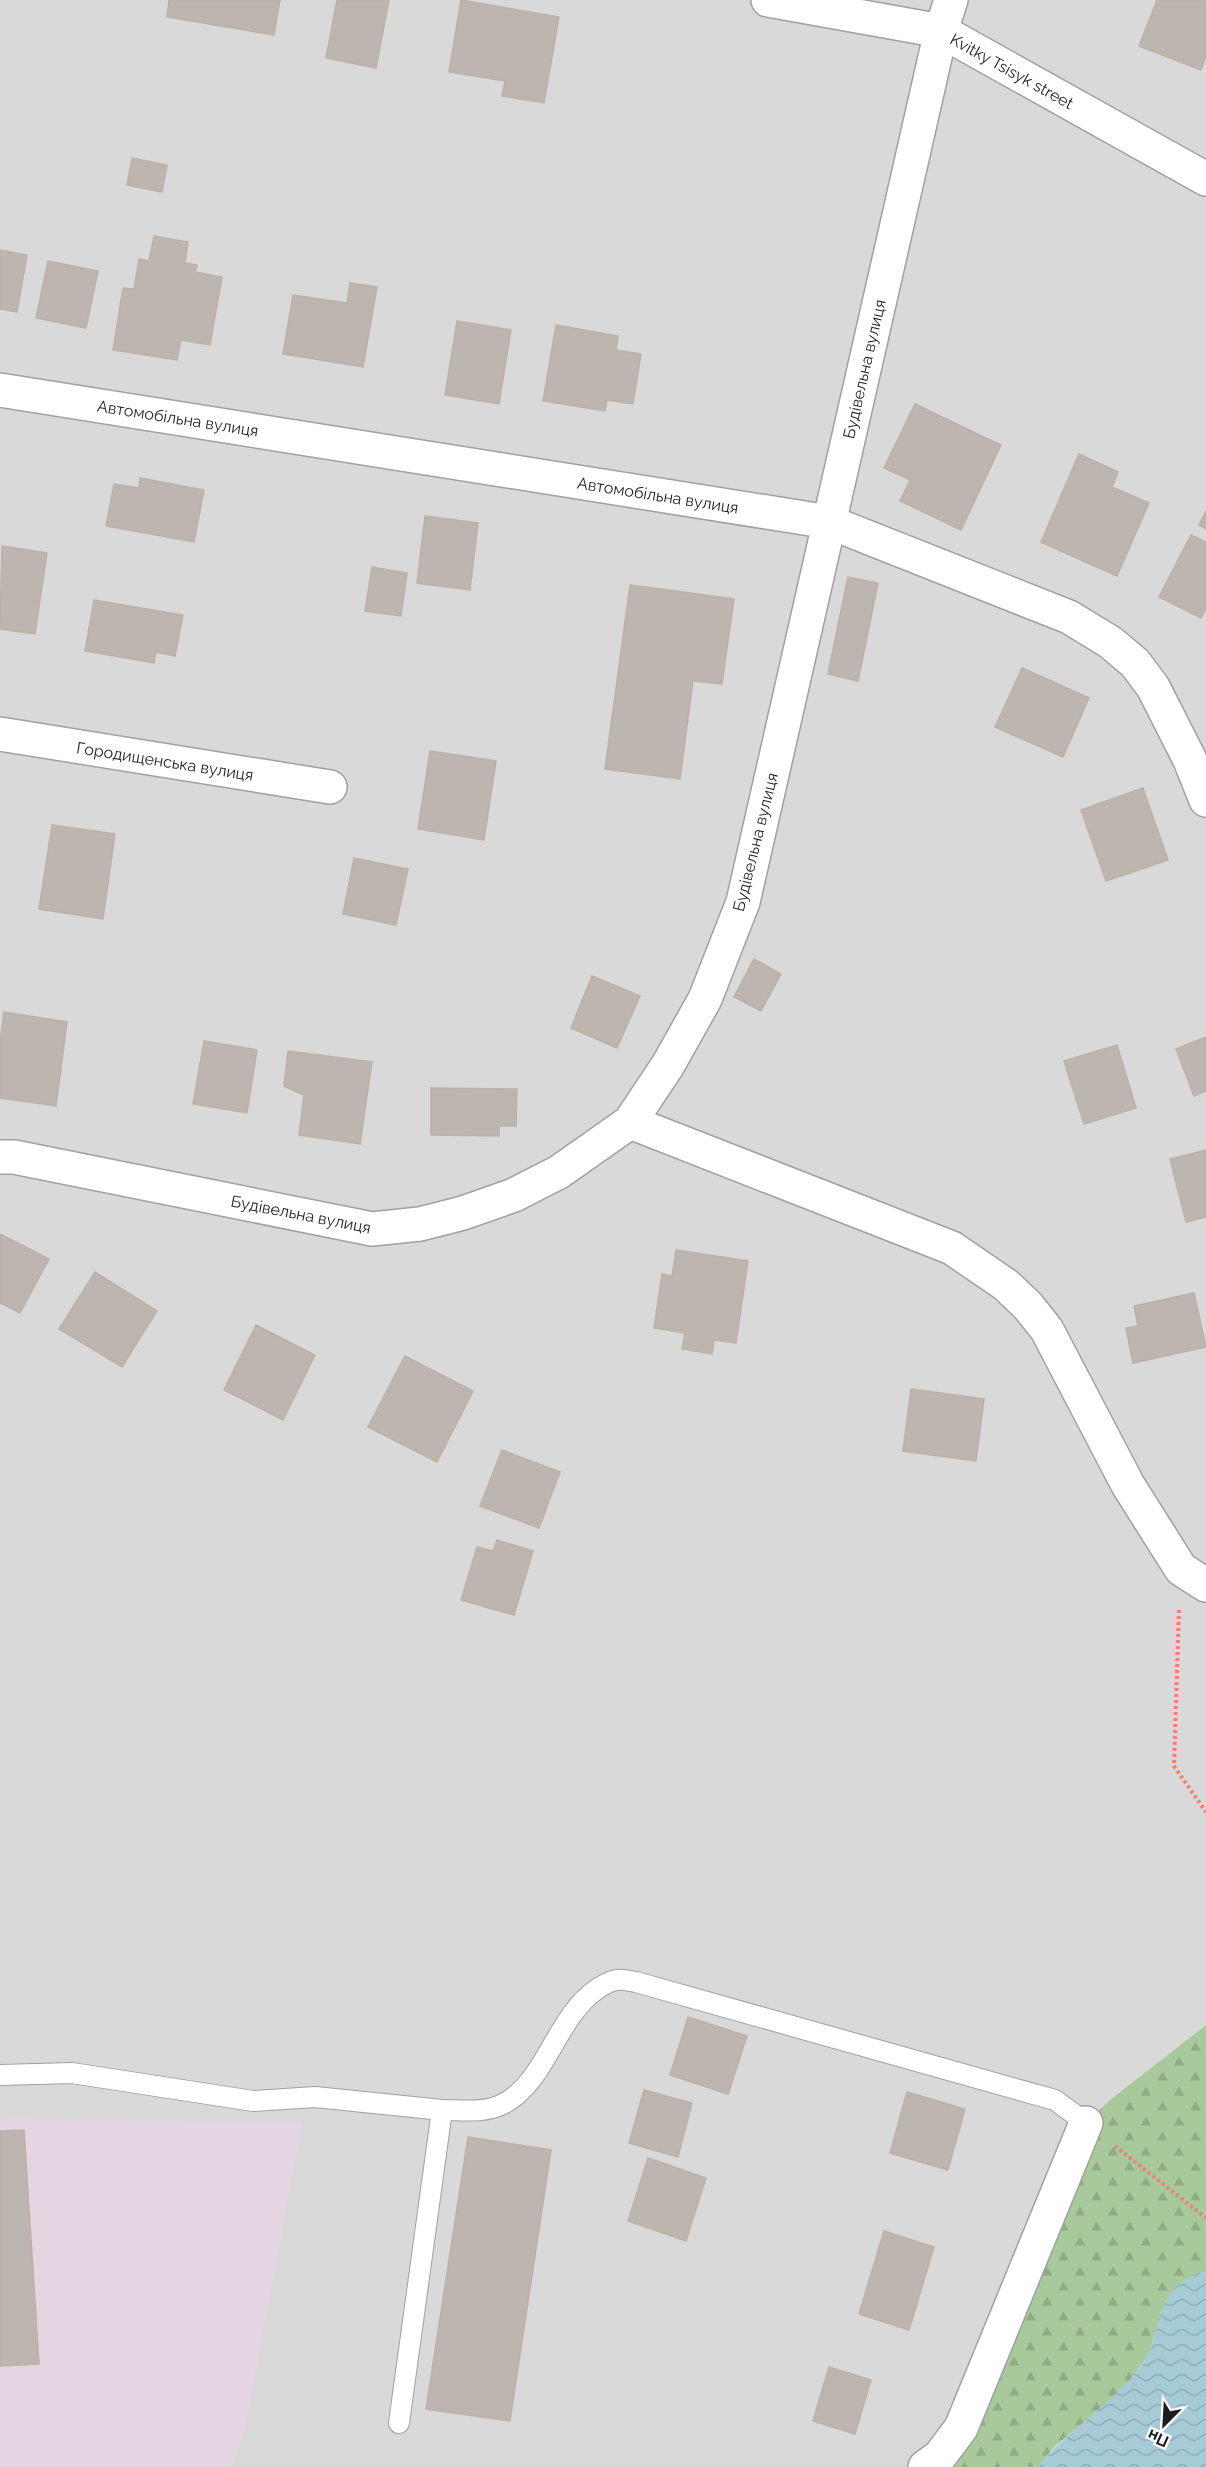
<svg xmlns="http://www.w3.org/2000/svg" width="1206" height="2467" font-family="Raleway,sans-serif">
<defs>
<pattern id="forest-firs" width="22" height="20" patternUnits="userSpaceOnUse" patternTransform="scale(1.5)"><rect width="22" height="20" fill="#a7c99b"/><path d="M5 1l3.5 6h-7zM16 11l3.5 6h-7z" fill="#8fac85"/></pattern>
<pattern id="water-waves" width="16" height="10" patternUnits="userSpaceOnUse" patternTransform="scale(1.5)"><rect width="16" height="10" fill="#a6cbd7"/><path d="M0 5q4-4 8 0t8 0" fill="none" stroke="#8eaeb8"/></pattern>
</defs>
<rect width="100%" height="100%" fill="#edeae3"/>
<path fill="#dad9d9" d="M0 0H1206V2025L1110 2100 1086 2123 961 2427 1206 2273V2467H0Z"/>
<path fill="#e5d5e2" d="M0 2119 302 2122 244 2433 231 2467H0Z"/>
<path fill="url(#forest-firs)" d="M1206 2025V2273L1202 2272 1162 2309 1149 2353 1131 2379 1109 2401 1054 2447 1038 2467H926L1086 2123 1110 2100Z"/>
<path fill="url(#water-waves)" d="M1202 2272 1206 2273V2467H1038C1071 2426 1120 2401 1148 2355 1151 2349 1153 2340 1155 2333 1164 2302 1169 2283 1202 2272Z"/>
<path fill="#bdb6b0" stroke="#bdb1a6" stroke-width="1.5" d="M169 0H280L274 35 167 17Z
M337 0H389L376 68 326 58Z
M461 0 559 17 544 103 502 96 505 81 449 72Z
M1157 0H1206V56L1201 70 1139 46Z
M132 158 167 165 162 192 127 185Z
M154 236 188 242 185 263 197 265 195 272 222 277 210 345 181 340 177 360 113 350 123 288 134 289 139 259 149 261Z
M0 250 27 255 17 312 0 309Z
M48 261 98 271 86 328 36 318Z
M350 283 377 287 363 367 283 354 293 295 347 303Z
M457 321 511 330 499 404 445 395Z
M556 325 618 336 616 350 641 354 633 404 607 400 605 411 543 401Z
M915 404 1001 445 961 530 900 501 910 480 884 468Z
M1079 454 1118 472 1112 487 1149 503 1117 576 1041 542Z
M140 478 204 490 194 542 106 526 114 484 139 488Z
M1206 511V529L1199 525Z
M425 516 478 523 470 590 417 583Z
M1191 535 1206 542V608L1201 618 1159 597Z
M2 546 47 553 35 634 0 629Z
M372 567 407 573 401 616 365 611Z
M848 577 878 583 858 681 828 674Z
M630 585 734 599 722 684 693 681 680 779 605 769Z
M94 600 183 615 175 656 156 652 154 663 85 651Z
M1022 668 1089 698 1063 757 995 727Z
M430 751 496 761 484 840 418 829Z
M1143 788 1168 860 1106 881 1081 810Z
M52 825 115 834 103 919 39 909Z
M354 858 408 869 396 925 343 914Z
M754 959 781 974 761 1011 734 997Z
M592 976 640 996 617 1048 571 1028Z
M4 1012 67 1022 56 1106 0 1098V1042Z
M1206 1037V1091L1194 1096 1176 1049Z
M204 1041 257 1050 247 1113 193 1104Z
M1117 1045 1136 1108 1084 1124 1064 1061Z
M288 1051 372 1062 360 1144 299 1135 304 1095 284 1086Z
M431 1088 517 1089 516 1126H499V1136L431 1135Z
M1206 1150V1217L1186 1222 1170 1159Z
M0 1234 49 1259 20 1313 0 1303Z
M676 1250 748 1261 736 1343 714 1340 712 1354 682 1349 685 1333 654 1328 662 1274 672 1276Z
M95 1272 157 1311 122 1367 59 1329Z
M1194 1293 1206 1347 1133 1363 1126 1328 1138 1326 1134 1306Z
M256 1325 315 1355 283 1420 224 1390Z
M405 1356 473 1391 437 1462 368 1427Z
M911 1389 984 1399 976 1461 903 1451Z
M502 1450 560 1472 539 1528 480 1506Z
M497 1540 533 1551 514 1615 461 1600 477 1547 493 1551Z
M688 2017 747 2036 728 2094 670 2075Z
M644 2090 692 2103 678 2157 629 2143Z
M907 2092 965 2109 948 2170 890 2153Z
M24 2130 39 2364 0 2366V2131Z
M468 2137 551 2150 510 2421 426 2409Z
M648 2158 706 2178 686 2241 628 2221Z
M884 2231 934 2247 909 2330 859 2314Z
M829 2367 871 2380 855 2434 813 2421Z"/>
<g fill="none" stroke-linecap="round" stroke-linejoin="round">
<g stroke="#a0a0a0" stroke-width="22">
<path id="service" d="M0 2075 72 2073 253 2101 315 2097 442 2110 399 2423
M442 2110C461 2110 484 2113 501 2105 546 2084 555 2018 597 1989 602 1986 611 1980 617 1980 623 1979 630 1981 636 1982L1055 2100 1086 2123"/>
</g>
<g stroke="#a0a0a0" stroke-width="36">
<path id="minor" d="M768 0 941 31 1206 179
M0 390 829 522 1069 617 1110 642 1135 663 1153 687 1190 760 1206 800
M0 734 330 787
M630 1122 952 1248 1006 1285 1028 1306 1047 1330 1128 1485 1181 1569 1206 1585
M0 1157H14L372 1229 420 1224 463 1213 514 1195 559 1172 630 1122 668 1065 705 999 743 902 941 31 951 0
M925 2467 940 2456 961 2428 1086 2123"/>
</g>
<path stroke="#ee8272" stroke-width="4" stroke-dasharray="3 3" stroke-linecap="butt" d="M1179 1610 1174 1766 1206 1812
M1115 2146 1206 2218"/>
<use href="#service" stroke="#fff" stroke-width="20"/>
<use href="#minor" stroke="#fff" stroke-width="33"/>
</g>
<g text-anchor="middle" stroke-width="4.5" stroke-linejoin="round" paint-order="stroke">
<g font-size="16" fill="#1c1c1c" stroke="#fff">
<text transform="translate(1012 71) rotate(29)" y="6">Kvitky Tsisyk street</text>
<text transform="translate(864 369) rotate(-77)" y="6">Будівельна вулиця</text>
<text transform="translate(178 418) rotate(9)" y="6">Автомобільна вулиця</text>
<text transform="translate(658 495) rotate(9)" y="6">Автомобільна вулиця</text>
<text transform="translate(165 761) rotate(9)" y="6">Городищенська вулиця</text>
<text transform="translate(755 842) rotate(-76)" y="6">Будівельна вулиця</text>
<text transform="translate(301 1214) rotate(11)" y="6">Будівельна вулиця</text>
</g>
</g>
<g transform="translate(1164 2425) rotate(204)" stroke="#ffffff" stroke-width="4.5" paint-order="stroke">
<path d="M0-4.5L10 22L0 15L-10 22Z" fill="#1c1c1c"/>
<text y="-9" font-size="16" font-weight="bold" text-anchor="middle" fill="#1c1c1c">Пн</text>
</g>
</svg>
